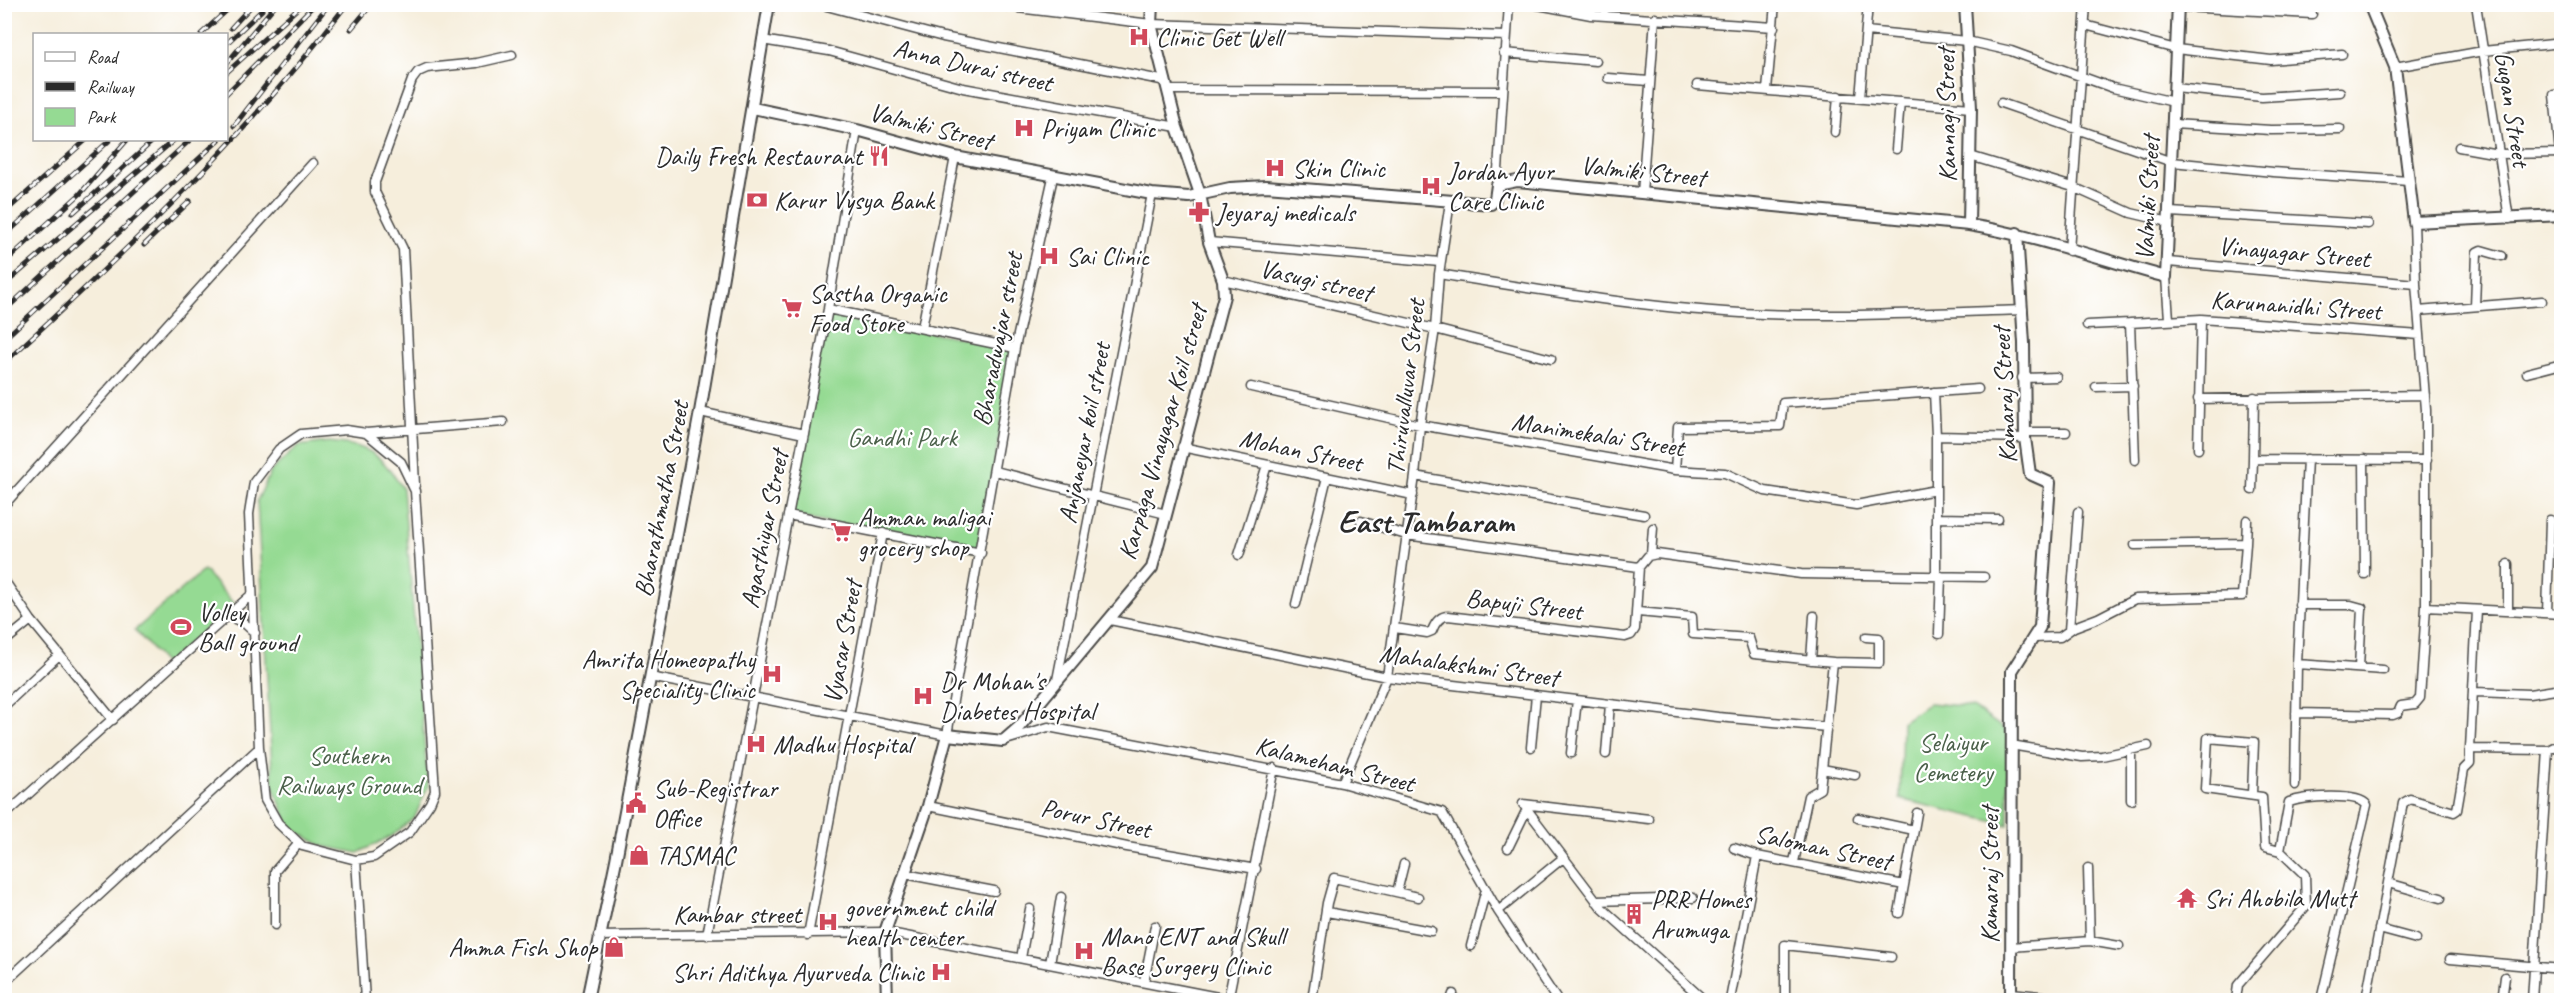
<svg xmlns="http://www.w3.org/2000/svg" width="2566" height="1005" font-family="Caveat,sans-serif">
<rect width="100%" height="100%" fill="#fff"/>
<filter id="ink" filterUnits="userSpaceOnUse"><feTurbulence type="fractalNoise" baseFrequency=".0167" numOctaves="2"/><feDisplacementMap in="SourceGraphic" scale="12" xChannelSelector="R" yChannelSelector="G"/><feConvolveMatrix kernelMatrix="1 2 1 2 8 2 1 2 1" color-interpolation-filters="sRGB"/></filter>
<filter id="wash" filterUnits="userSpaceOnUse"><feTurbulence type="fractalNoise" baseFrequency=".008" numOctaves="4" result="noise"/><feDisplacementMap in="SourceGraphic" scale="24" xChannelSelector="R" yChannelSelector="G"/><feGaussianBlur stdDeviation="1.35" result="paint"/><feColorMatrix in="noise" values="0 0 0 0 0 0 0 0 0 0 0 0 0 0 0 0 0 1.4 0 .05"/><feComposite in="paint" operator="in"/></filter>
<g filter="url(#wash)">
<rect width="100%" height="100%" fill="#f6eedc"/>
<path fill="#95da93" stroke="#60825f" stroke-width="1.5" d="M827 314 1013 347 981 553 788 515Z
M328 442C372 446 379 453 403 489L428 786 415 817 393 835 358 853 322 846 290 827 273 787 257 501 271 471 298 446Z
M204 570 234 604 165 664 135 630Z
M1929 703 1973 707 2008 732V825L1900 799 1902 722Z"/>
</g>
<g filter="url(#ink)">
<g fill="none" stroke-linecap="round" stroke-linejoin="round">
<g stroke="#494846" stroke-width="11">
<path id="minor" d="M819 4 943 37 1166 81
M985 4 1151 24 1506 36
M1533 4 1591 15 1593 4
M2126 4 2312 14
M2476 4 2509 219
M1591 15 1774 27
M2085 25 2176 49 2271 60 2342 54
M1866 31 1967 41 2011 51 2113 88 2174 102
M762 40 829 51 963 88 1177 127
M1504 53 1596 61
M2395 67 2483 51 2562 43
M1608 78 1649 81
M1697 85 1971 108
M2175 88 2262 97 2340 92
M1168 90 1502 91
M1767 90 1775 4
M1860 98 1868 4
M2001 103 2172 162 2273 172 2409 181
M2173 124 2271 130 2340 129
M1835 132 1838 96
M2459 147 2498 154 2562 153
M1896 149 1900 102
M2560 153 2554 95H2562
M1970 156 2073 187 2131 213 2169 222
M1497 185 1509 4
M1642 193 1655 18
M2170 212 2368 224
M2414 222 2416 284 2426 410V607L2562 614
M1209 242 1440 262
M2069 251 2086 4
M2168 262 2416 284
M1439 274C1539 290 1639 307 1741 313 1834 318 1929 313 2023 310
M2166 277 2169 319
M1223 280 1435 329 1551 359
M2475 306 2477 252 2481 250 2502 256
M828 309 1015 348
M2418 311 2542 301
M2087 325 2130 323
M922 328 955 157
M2527 373 2562 364
M2022 378 2056 377
M1251 387 1420 425 1675 470 1725 473 1765 491 1856 505 1936 490
M2096 387 2133 386
M1934 392 1936 436
M2254 397 2253 459 2427 460
M2198 399 2425 395
M700 412 804 434
M2024 432H2066
M366 433 401 462 415 491 435 791 430 803 410 832 374 857 356 860 302 846 278 823 265 800 259 748 249 514 254 482 279 449 301 434 346 430 366 433 503 422
M1182 447 1413 495
M2198 449 2201 319
M2364 459 2365 574
M2135 460 2130 323 2201 319 2420 335
M1675 470 1678 427 1780 426 1783 403 1978 389
M995 471 1166 514
M1415 476 1644 515
M415 485 403 249 375 192V182L412 80 418 72 427 68 477 63 512 55
M2252 490 2253 459
M4 505 313 163
M788 515 981 553
M1936 518 1998 519
M1361 521 1406 535 1639 567 1648 556 1657 554 1801 574 1984 577
M2246 543 2247 520
M1651 554 1653 528
M1239 555 1267 465
M2508 564V611
M1936 576V436L2025 438
M4 580 31 620 113 720
M1296 604 1327 477
M2299 605H2351L2362 608 2359 668
M2477 610 2470 749 2548 750 2562 743
M1638 612 1692 617 1693 634 1749 638 1754 654 1833 662 1879 663V638L1866 637
M2547 613 2550 520
M228 616 244 623 255 633
M1110 620 1387 677 1718 717 1827 727
M1395 628 1427 633 1432 631C1435 623 1439 616 1448 616L1625 637 1631 635 1635 629 1639 567
M2069 630 2078 512
M1939 634 1941 576
M2034 638 2060 637 2074 627 2098 618 2135 599 2242 596 2246 543 2135 545
M4 642 31 620
M1811 660 1814 616
M2297 664 2383 670
M650 677 947 735 1015 348 1053 177
M1057 680 1152 194
M2475 692 2529 694 2562 689
M4 706 59 655
M2296 713 2393 715 2398 713 2401 706 2415 704 2420 698 2426 607
M1006 740 1048 727 1342 783 1442 812 1498 911 1557 1000
M2011 745 2082 757 2102 756 2148 746
M1531 747 1536 695
M2131 749V800
M1571 753 1577 700
M1606 754 1610 704
M1822 769 1855 775
M1342 783 1387 677 1415 476 1420 425 1435 329 1439 274 1450 202
M2295 785 2297 664 2307 459
M2252 794 2254 742 2208 738 2205 789 2262 797 2265 847 2280 851
M1523 804 1602 908 1704 1000
M1523 804 1649 819
M928 806 1127 847 1256 869
M4 816 252 594
M1858 818 1914 830 1899 913
M1914 830 1917 813
M1508 848 1527 809
M1734 848 1757 856 1904 885
M356 860 365 1000
M1794 862 1808 796 1820 789 1833 662
M2088 868 2090 941
M905 874 994 891
M2388 883 2441 898
M1397 892 1404 864
M1596 901 1693 898
M1498 911 1563 858
M1327 912 1431 931
M275 925V871L299 843
M2379 929 2416 939
M707 935 828 309 857 130
M808 935 883 533
M598 936 885 932 1228 999
M1471 946 1486 889
M2011 947 2090 941 2119 946
M1021 958 1030 909
M2450 959 2562 969
M1050 964 1061 897
M1144 982 1155 926
M4 983 259 748
M2011 993 2069 999
M1228 1000 1274 768
M1312 1000 1327 903 1334 878 1418 897
M1451 1000 1453 994
M1730 1000 1757 856
M1785 1000V945L1891 957
M2236 1000 2238 985 2306 906 2305 875 2280 851 2289 802C2304 797 2357 792 2367 805L2321 1000
M2363 1000 2367 994 2403 803 2410 799 2454 812 2457 810 2464 769 2470 763V749
M2502 1000 2505 977
M2532 1000 2548 750"/>
</g>
<g stroke="#494846" stroke-width="14">
<path id="tertiary" d="M1965 4 1971 108 1969 225
M2369 4 2395 67 2414 222 2562 215
M753 108 857 130 955 157 1152 194 1189 197 1230 188 1266 186 1491 204 1495 199 1497 185 1517 181 1969 225C2036 236 2100 259 2166 277L2178 4
M587 1000 616 860 700 412 769 4
M887 1000 885 932 928 806 947 735 1003 741 1019 727 1152 568 1224 296 1223 280 1209 242 1200 194 1177 127 1151 24 1152 4
M2011 1000 2012 671 2040 627 2050 483 2030 474 2025 438 2024 343 2017 233"/>
</g>
<use href="#minor" stroke="#fff" stroke-width="8"/>
<use href="#tertiary" stroke="#fff" stroke-width="10"/>
<g stroke="#2b2b2b" stroke-width="5">
<path id="rail" d="M231 28 253 4
M351 29 372 4
M201 34 234 4
M226 44 262 10
M226 64 276 4
M226 73 298 8
M226 94 315 4
M234 126 329 4
M4 213 86 140
M73 213 154 140
M4 236 110 140
M144 245 190 201
M4 263 80 194 127 140
M4 285 174 140
M4 311 190 140
M4 339 219 140
M4 363C127 251 246 137 347 4"/>
</g>
<use href="#rail" stroke="#fff" stroke-width="3" stroke-dasharray="9" stroke-linecap="butt"/>
</g>
</g>
<defs>
<g id="hospital-bare" transform="scale(1.62)"><path d="M-5-5h3v3.5h4V-5h3V5h-3V1.5h-4V5h-3Z" fill="#d1495b" stroke="#fff" stroke-width="2.5" paint-order="stroke"/></g>
<g id="restaurant-bare" transform="scale(1.62)"><path d="M-5-6h1v4h1v-4h1v4h1v-4h1v5L-1.5 .5V6h-2V.5L-5-1ZM5-6V6H3V1.5H1.5Q1.5-4 5-6Z" fill="#d1495b" stroke="#fff" stroke-width="2.5" paint-order="stroke"/></g>
<g id="bank-bare" transform="scale(1.62)"><path d="M-6-4H6V4H-6ZM0-2.3a2.3 2.3 0 1 0 0 4.6a2.3 2.3 0 1 0 0-4.6Z" fill="#d1495b" stroke="#fff" stroke-width="2.5" paint-order="stroke"/></g>
<g id="pharmacy-bare" transform="scale(1.62)"><path d="M-2-6h4v4h4v4h-4v4h-4v-4h-4v-4h4Z" fill="#d1495b" stroke="#fff" stroke-width="2.5" paint-order="stroke"/></g>
<g id="supermarket-bare" transform="scale(1.62)"><path d="M-6-5.5h2.5l.6 2H6L4.5 2H-2.5L-4.4-4H-6ZM-1.5 3.2a1.3 1.3 0 1 0 .1 0ZM3 3.2a1.3 1.3 0 1 0 .1 0Z" fill="#d1495b" stroke="#fff" stroke-width="2.5" paint-order="stroke"/></g>
<g id="stadium-bare" transform="scale(1.62)"><path d="M0-5a6.5 5 0 1 0 0 10a6.5 5 0 1 0 0-10ZM-3.5-1.8h7v3.6h-7Z" fill="#d1495b" stroke="#fff" stroke-width="2.5" paint-order="stroke"/></g>
<g id="civic-bare" transform="scale(1.62)"><path d="M-.6-6.5H3V-4.5H.6V-3L4-1V1h2V6H-6V1h2V-1L-.6-3ZM-1.2 2.5V6h2.4V2.5Z" fill="#d1495b" stroke="#fff" stroke-width="2.5" paint-order="stroke"/></g>
<g id="shop-bare" transform="scale(1.62)"><path d="M-5-2.5h2.3a2.7 3.5 0 0 1 5.4 0H5L5.5 6h-11ZM-1.5-2.5h3a1.5 2.3 0 0 0-3 0Z" fill="#d1495b" stroke="#fff" stroke-width="2.5" paint-order="stroke"/></g>
<g id="temple-bare" transform="scale(1.62)"><path d="M0-6L5-2H3V0L6.5 2.5H4V6H1.5V3h-3V6H-4V2.5H-6.5L-3 0V-2H-5Z" fill="#d1495b" stroke="#fff" stroke-width="2.5" paint-order="stroke"/></g>
<g id="building-bare" transform="scale(1.62)"><path d="M-4-6H4V6H1V3H-1V6H-4ZM-2.5-4.3h1.7v1.8h-1.7ZM.8-4.3h1.7v1.8H.8ZM-2.5-1h1.7V.8h-1.7ZM.8-1h1.7V.8H.8Z" fill="#d1495b" stroke="#fff" stroke-width="2.5" paint-order="stroke"/></g>
</defs>
<g fill-rule="evenodd">
<use href="#hospital-bare" x="1139" y="37"/>
<use href="#hospital-bare" x="1024" y="128"/>
<use href="#restaurant-bare" x="879" y="156"/>
<use href="#hospital-bare" x="1275" y="168"/>
<use href="#hospital-bare" x="1431" y="186"/>
<use href="#bank-bare" x="757" y="200"/>
<use href="#pharmacy-bare" x="1199" y="212"/>
<use href="#hospital-bare" x="1049" y="256"/>
<use href="#supermarket-bare" x="792" y="308"/>
<use href="#supermarket-bare" x="841" y="532"/>
<use href="#stadium-bare" x="181" y="627"/>
<use href="#hospital-bare" x="772" y="674"/>
<use href="#hospital-bare" x="923" y="696"/>
<use href="#hospital-bare" x="756" y="744"/>
<use href="#civic-bare" x="636" y="803"/>
<use href="#shop-bare" x="639" y="855"/>
<use href="#temple-bare" x="2187" y="898"/>
<use href="#building-bare" x="1634" y="914"/>
<use href="#hospital-bare" x="828" y="922"/>
<use href="#shop-bare" x="614" y="947"/>
<use href="#hospital-bare" x="1084" y="951"/>
<use href="#hospital-bare" x="941" y="972"/>
</g>
<g text-anchor="middle" stroke-width="4.5" stroke-linejoin="round" paint-order="stroke">
<g font-size="26" fill="#2b2b2b" stroke="#fff" text-anchor="start">
<text x="1156" y="46">Clinic Get Well</text>
<text x="1041" y="137">Priyam Clinic</text>
<text x="862" y="165" text-anchor="end">Daily Fresh Restaurant</text>
<text x="1292" y="177">Skin Clinic</text>
<text x="1448" y="180">Jordan Ayur<tspan x="1448" dy="30">Care Clinic</tspan></text>
<text x="774" y="209">Karur Vysya Bank</text>
<text x="1216" y="221">Jeyaraj medicals</text>
<text x="1066" y="265">Sai Clinic</text>
<text x="809" y="302">Sastha Organic<tspan x="809" dy="30">Food Store</tspan></text>
<text x="858" y="526">Amman maligai<tspan x="858" dy="30">grocery shop</tspan></text>
<text x="198" y="621">Volley<tspan x="198" dy="30">Ball ground</tspan></text>
<text x="755" y="668" text-anchor="end">Amrita Homeopathy<tspan x="755" dy="30">Speciality Clinic</tspan></text>
<text x="940" y="690">Dr Mohan's<tspan x="940" dy="30">Diabetes Hospital</tspan></text>
<text x="773" y="753">Madhu Hospital</text>
<text x="653" y="797">Sub-Registrar<tspan x="653" dy="30">Office</tspan></text>
<text x="656" y="864">TASMAC</text>
<text x="2204" y="907">Sri Ahobila Mutt</text>
<text x="1651" y="908">PRR Homes<tspan x="1651" dy="30">Arumuga</tspan></text>
<text x="845" y="916">government child<tspan x="845" dy="30">health center</tspan></text>
<text x="1101" y="945">Mano ENT and Skull<tspan x="1101" dy="30">Base Surgery Clinic</tspan></text>
<text x="597" y="956" text-anchor="end">Amma Fish Shop</text>
<text x="924" y="981" text-anchor="end">Shri Adithya Ayurveda Clinic</text>
</g>
<g font-size="26" fill="#2b2b2b" stroke="#fff">
<text transform="translate(973 65) rotate(13)" y="9">Anna Durai street</text>
<text transform="translate(2513 109) rotate(81)" y="9">Gugan Street</text>
<text transform="translate(1946 115) rotate(-91)" y="9">Kannagi Street</text>
<text transform="translate(931 126) rotate(14)" y="9">Valmiki Street</text>
<text transform="translate(1643 171) rotate(6)" y="9">Valmiki Street</text>
<text transform="translate(2147 198) rotate(-87)" y="9">Valmiki Street</text>
<text transform="translate(2294 252) rotate(5)" y="9">Vinayagar Street</text>
<text transform="translate(1316 280) rotate(13)" y="9">Vasugi street</text>
<text transform="translate(2296 305) rotate(4)" y="9">Karunanidhi Street</text>
<text transform="translate(997 339) rotate(-79)" y="9">Bharadwajar street</text>
<text transform="translate(1405 387) rotate(-83)" y="9">Thiruvalluvar Street</text>
<text transform="translate(2004 395) rotate(-93)" y="9">Kamaraj Street</text>
<text transform="translate(1162 432) rotate(-74)" y="9">Karpaga Vinayagar Koil street</text>
<text transform="translate(1084 433) rotate(-79)" y="9">Anjaneyar koil street</text>
<text transform="translate(1598 434) rotate(9)" y="9">Manimekalai Street</text>
<text transform="translate(1301 450) rotate(12)" y="9">Mohan Street</text>
<text transform="translate(661 499) rotate(-79)" y="9">Bharathmatha Street</text>
<text transform="translate(764 529) rotate(-79)" y="9">Agasthiyar Street</text>
<text transform="translate(1524 604) rotate(7)" y="9">Bapuji Street</text>
<text transform="translate(842 642) rotate(-80)" y="9">Vyasar Street</text>
<text transform="translate(1469 665) rotate(8)" y="9">Mahalakshmi Street</text>
<text transform="translate(1335 764) rotate(14)" y="9">Kalameham Street</text>
<text transform="translate(1096 818) rotate(12)" y="9">Porur Street</text>
<text transform="translate(1823 847) rotate(12)" y="9">Saloman Street</text>
<text transform="translate(1989 875) rotate(-90)" y="9">Kamaraj Street</text>
<text x="737" y="923">Kambar street</text>
</g>
<g font-size="26" fill="#4b604a" stroke="#fff">
<text x="902" y="446">Gandhi Park</text>
<text x="1953" y="751">Selaiyur<tspan x="1953" dy="30">Cemetery</tspan></text>
<text x="349" y="764">Southern<tspan x="349" dy="30">Railways Ground</tspan></text>
</g>
<g font-size="32" font-weight="bold" fill="#2b2b2b" stroke="#fff">
<text x="1426" y="532">East Tambaram</text>
</g>
</g>
<rect width="2566" height="1005" fill="none" stroke="#fff" stroke-width="24"/>
<rect x="33" y="33" width="195" height="108" fill="#ffffff" stroke="#aaaaaa" stroke-width="1.5"/>
<rect x="45" y="52" width="30" height="9" fill="#ffffff" stroke="#aaaaaa" stroke-width="1.5"/>
<text x="87" y="63" font-size="18" fill="#2b2b2b">Road</text>
<rect x="45" y="82" width="30" height="9" fill="#2b2b2b" stroke="#aaaaaa" stroke-width="1.5"/>
<text x="87" y="93" font-size="18" fill="#2b2b2b">Railway</text>
<rect x="45" y="108" width="30" height="18" fill="#95da93" stroke="#aaaaaa" stroke-width="1.5"/>
<text x="87" y="123" font-size="18" fill="#2b2b2b">Park</text>
</svg>
